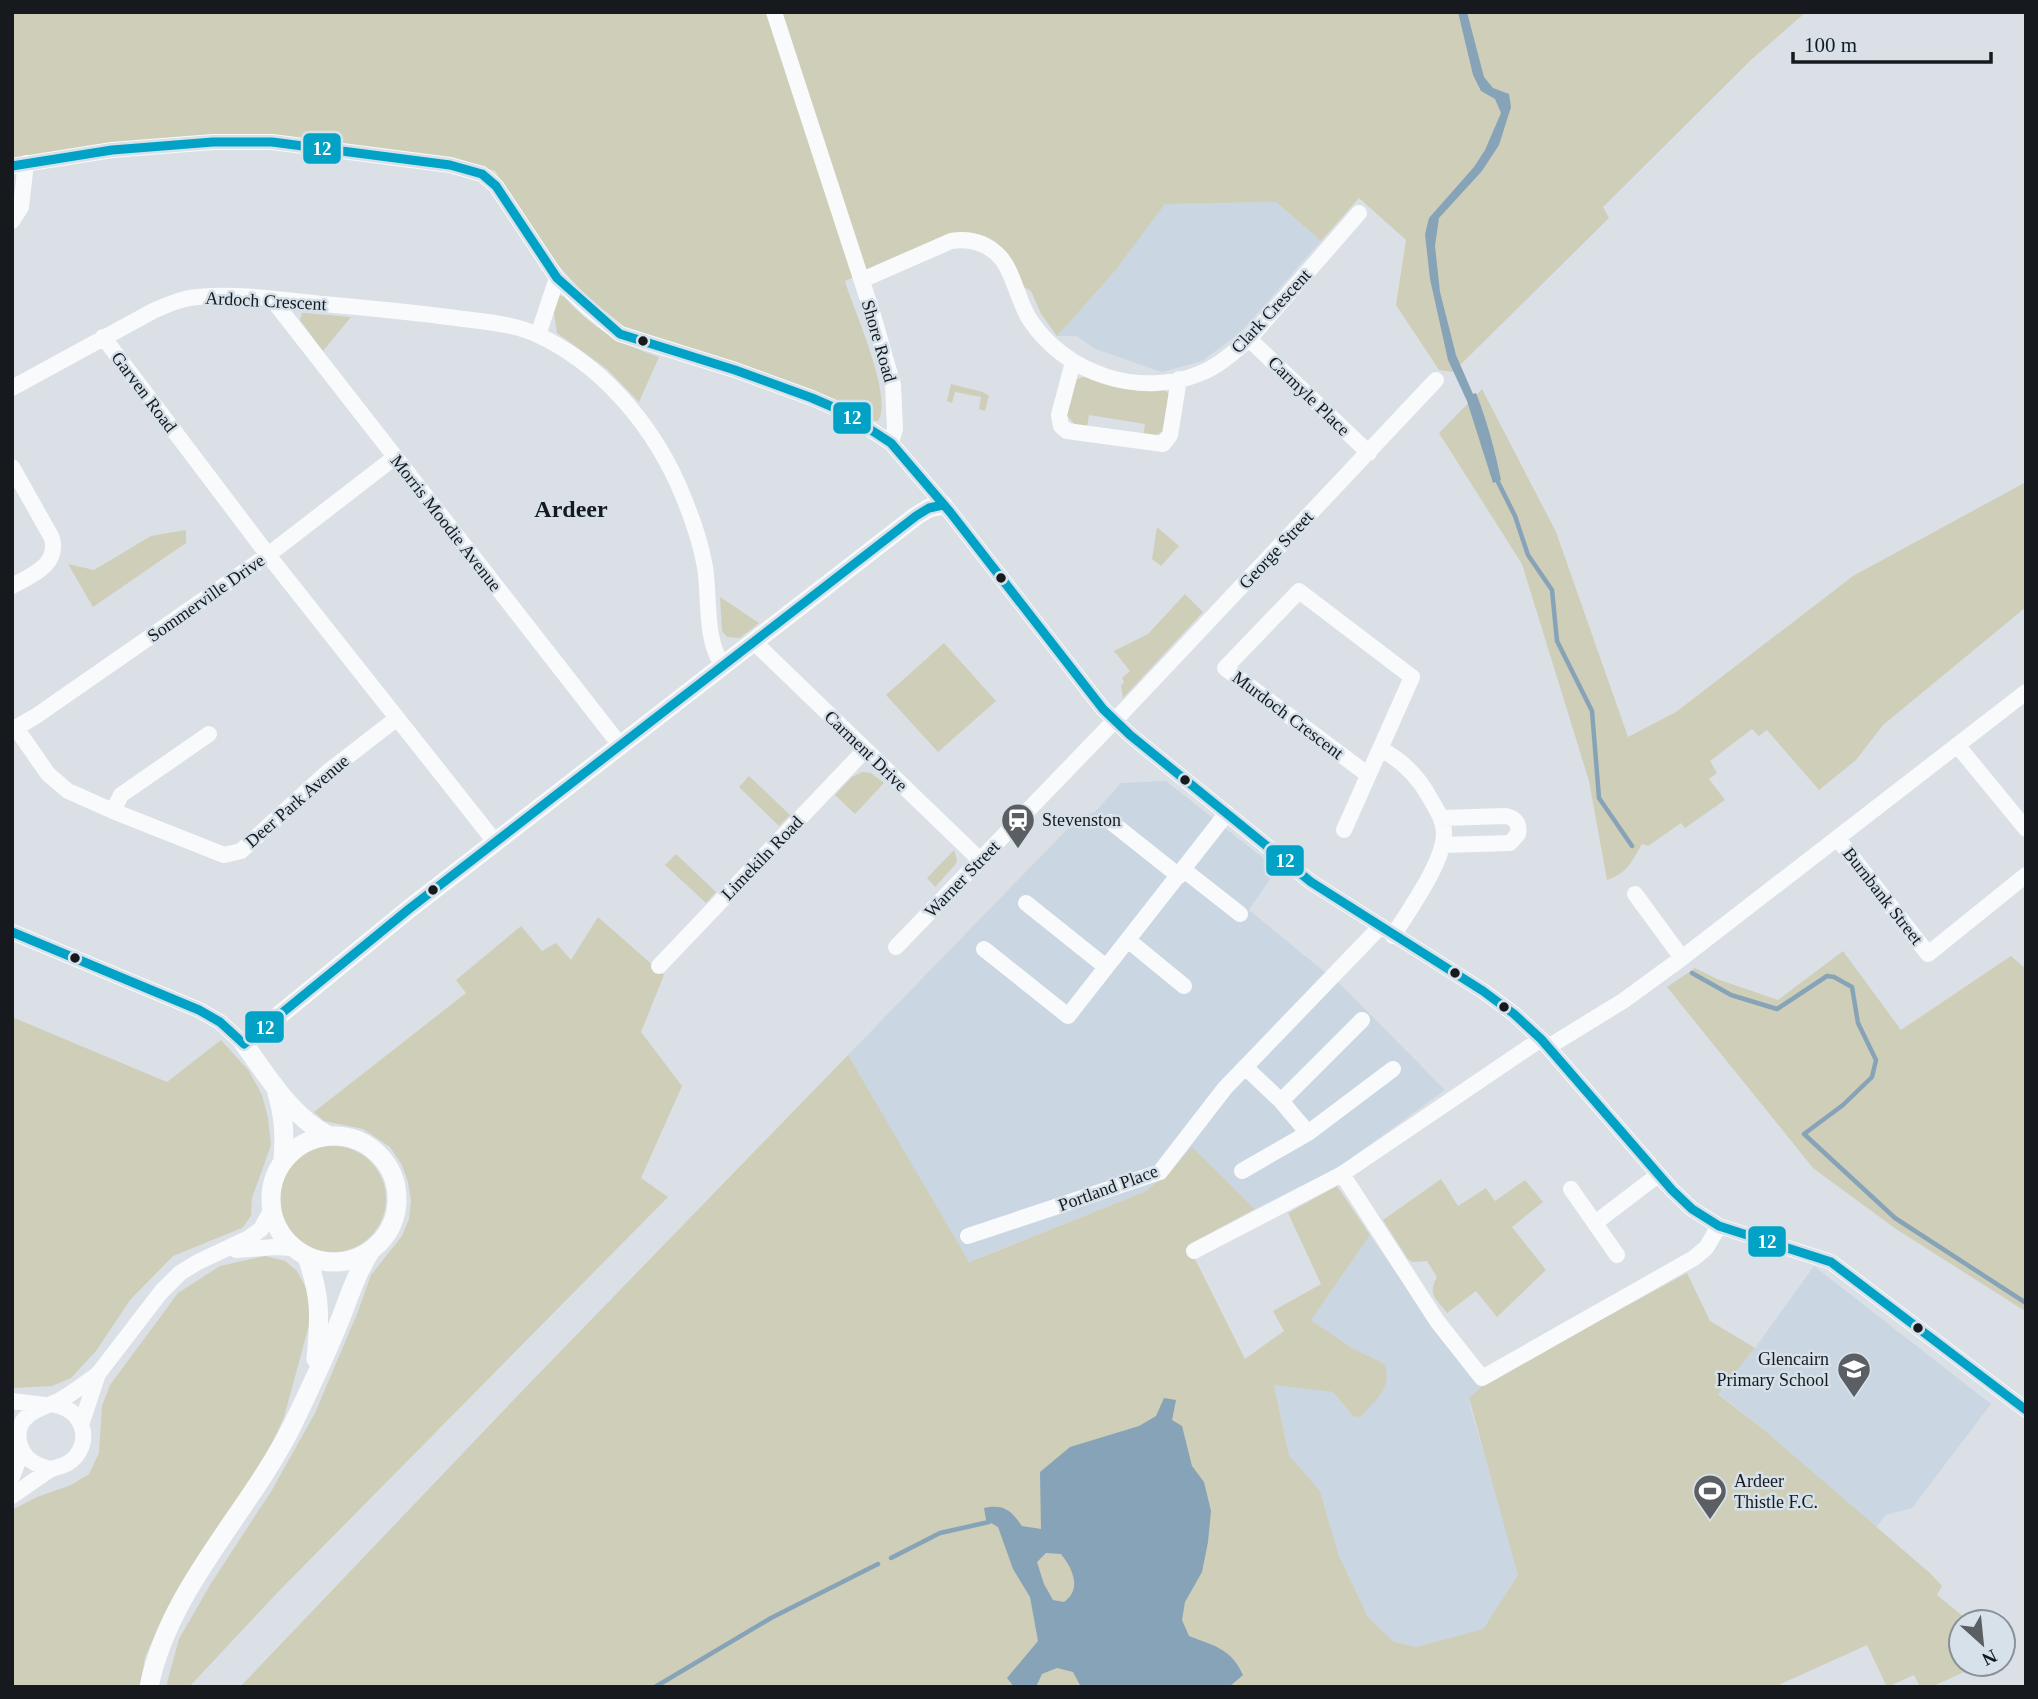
<svg xmlns="http://www.w3.org/2000/svg" width="2038" height="1699" font-family="Georgia,serif">
<rect width="100%" height="100%" fill="#dae0e6"/>
<path fill="#cad6e1" d="M1276 202 1321 241 1240 333 1202 361 1162 372 1095 349 1077 336H1057L1115 271 1165 204Z
M1166 781 1277 869 1249 910 1343 987 1445 1090 1339 1167 1255 1209 1192 1148 1168 1174 1144 1192 968 1262 848 1055 1078 818 1095 812 1121 783Z
M1370 1235 1424 1313 1482 1385 1469 1398 1471 1410 1499 1502 1518 1575 1483 1629 1416 1647 1394 1642 1368 1617 1339 1556 1320 1491 1289 1455 1274 1384 1333 1392 1353 1416 1385 1364 1352 1348 1311 1320Z
M1814 1266 1991 1404 1912 1508 1886 1515 1876 1527 1763 1429 1718 1393 1755 1348Z"/>
<path fill="#cfceb9" d="M12 12H1806L1752 59 1603 207 1609 218 1453 372 1439 370 1396 305 1406 240 1359 198 1321 241 1276 202 1165 204 1115 271 1057 336 1041 314 1031 291 1020 285 1014 268 955 234 845 281C853 309 894 397 878 421H873L758 370 619 325 583 293 558 265 495 171 469 163 244 134 188 137 12 161Z
M559 295 564 297C595 330 616 342 659 357L639 402 607 369 557 333 553 307Z
M302 313H305L351 317 323 351 300 320Z
M1083 377 1165 390 1169 394 1165 430 1152 437 1143 436 1145 424 1089 415 1087 427 1075 425 1065 413 1075 380Z
M951 384 983 392 989 396 985 411 979 409 981 397 955 392 952 403 947 401Z
M1482 389 1556 532 1628 737 1676 712 1853 576 2026 482V607L1883 725 1856 760 1819 790 1767 730 1759 736 1752 729 1710 761 1717 773 1709 779 1725 800 1685 828 1681 823 1648 846 1642 844C1631 862 1629 872 1607 880L1589 781 1522 564 1439 433Z
M1157 527 1179 546 1161 566 1152 559Z
M186 530V543L93 607 68 564 94 570 151 536Z
M1185 594 1203 612 1123 698 1121 686 1124 682 1122 678 1130 671 1114 651 1148 634Z
M720 597 759 623 740 638 727 637 722 631Z
M944 643 996 701 938 752 886 695Z
M862 772 871 773 884 783 855 814 835 795 852 777Z
M749 776 790 815 779 826 739 787Z
M954 850 957 860 955 865 935 887 927 878Z
M676 854 716 892 706 903 665 865Z
M598 917 664 975 641 1032 682 1086 641 1178 668 1197 277 1593 189 1687H166L179 1639 210 1585 272 1490 315 1413 357 1314 371 1275 402 1236 409 1219 411 1201 408 1182 402 1165 390 1147 363 1129 324 1121 314 1112 466 993 456 980 521 926 542 951 556 943 571 960Z
M1843 951 1901 1030 2011 956 2026 969 2025 1311 1896 1229 1813 1168 1667 987 1695 968 1717 979 1778 1000Z
M12 1017 167 1082 221 1040 249 1071 262 1095 268 1118 271 1145 252 1198 251 1216 242 1228 173 1256 130 1300 96 1351 71 1378 52 1386 12 1388Z
M848 1055 969 1262 1144 1192 1168 1174 1192 1147 1255 1209 1188 1245 1245 1359 1284 1331 1273 1311 1321 1284 1288 1213 1337 1186 1370 1235 1311 1320 1352 1348 1385 1364C1392 1389 1376 1399 1361 1417L1353 1416 1333 1392 1274 1385 1289 1455 1320 1491 1339 1556 1368 1617 1394 1642 1416 1647 1483 1629 1518 1575 1469 1398 1485 1383 1687 1273 1710 1321 1755 1348 1718 1394 1763 1429 1931 1574 1942 1586 1937 1595 1970 1622H1961V1664H1982L1931 1687H1920L1914 1675 1887 1687 1867 1645 1774 1687H240L525 1388Z
M280 1199a53 53 0 1 1 106 0a53 53 0 1 1-106 0Z
M1441 1179 1458 1206 1486 1188 1495 1201 1525 1180 1543 1202 1512 1227 1546 1270 1497 1317 1476 1291 1447 1313C1436 1298 1427 1295 1437 1277L1427 1261 1413 1262 1408 1259 1383 1220Z
M265 1256 285 1261 297 1271 307 1290 311 1318 284 1417 270 1448 165 1613 145 1657 140 1687H12V1510L37 1497 71 1485 89 1474 99 1453 102 1406 110 1385 178 1293 220 1266Z"/>
<path fill="#87a3b8" fill-rule="evenodd" d="M1458 12H1467L1484 77 1493 88 1509 94 1511 107 1499 145 1482 171 1439 218 1435 246 1440 292 1456 355 1473 394 1476 393C1487 421 1495 450 1501 480L1493 483 1467 401 1448 360 1430 279 1425 234 1429 218 1474 167 1485 150 1501 113 1495 99 1481 91 1473 75Z
M1164 1398 1176 1400 1172 1420 1182 1426 1192 1466 1204 1482 1211 1511 1208 1542 1202 1572 1185 1602 1182 1620 1189 1636C1214 1646 1231 1648 1243 1675L1229 1687H1081L1073 1672 1057 1668 1042 1674 1036 1687H1014L1007 1678 1038 1641 1030 1597 1013 1569 998 1527 986 1520 984 1508C1004 1504 1011 1510 1022 1526L1041 1529 1040 1472 1070 1447 1139 1426 1156 1416ZM1046 1553 1061 1554C1073 1569 1082 1589 1064 1602L1053 1600 1044 1584 1037 1562Z"/>
<g fill="none" stroke-linecap="round" stroke-linejoin="round">
<path stroke="#87a3b8" stroke-width="4.5" d="M1496 478 1515 516 1528 555 1552 590 1557 641 1592 711 1599 798 1632 846
M1692 973 1731 995 1777 1009 1827 976 1834 977 1852 987 1858 1023 1876 1060 1872 1077 1843 1105 1804 1134 1895 1218 2026 1303
M891 1558 940 1533 989 1522
M655 1687 771 1618 878 1564"/>
<path stroke="#f9fafb" stroke-width="16" d="M774 12 872 312 893 385 895 429 891 443
M12 166 112 150 213 142H272L450 165 482 174 496 186 557 278 587 307 620 334 735 370 812 398 842 411 891 443 950 512 1103 709 1130 735 1311 882 1483 991 1514 1014 1541 1039 1672 1190 1692 1209 1719 1226 1831 1262 2026 1410
M12 221 21 207 26 163
M862 280 951 241C970 238 987 243 1000 257 1013 270 1018 302 1030 320 1066 374 1140 399 1201 373 1219 366 1235 351 1249 339L1359 213
M272 299 620 745
M538 335 557 278
M103 337 268 555 496 843
M1249 339 1369 453
M1073 362 1059 415 1061 426 1067 431 1163 444 1170 435 1179 379
M12 388 153 311C167 305 182 298 198 297 239 293 283 300 324 304 368 308 412 312 456 318 484 322 512 323 538 335 600 364 649 421 677 482 689 509 700 538 705 567 710 596 704 641 723 665
M12 467 52 538C59 565 32 575 12 586
M753 641 980 860
M16 728 48 774 68 791 113 811 224 855 241 851 330 770 396 719
M12 730 36 716 268 555 395 457
M1957 745 2026 829
M1380 749C1402 760 1418 776 1430 798 1436 809 1444 820 1444 833 1444 862 1409 910 1393 936
M113 811 121 795 209 734
M1441 818 1506 816C1516 818 1520 825 1518 834L1510 843 1443 845
M1111 822 1179 876
M1344 830 1412 677 1299 591 1225 668 1367 774
M1838 839 1928 954 2026 875
M1184 870 1240 914
M1635 894 1682 958
M1026 903 1106 967
M12 932 199 1010 220 1022 244 1044
M1128 940 1184 986
M896 947 1121 714 1436 380
M984 949 1068 1016 1227 813
M659 966 865 750
M1548 1047 1623 1001 1682 958 2026 692
M1245 1067 1281 1101 1308 1133
M1281 1101 1362 1020
M1242 1171 1308 1133 1393 1069
M1342 1174 1437 1321 1482 1378 1694 1258 1706 1248 1719 1226
M1571 1189 1617 1255
M1595 1223 1658 1175
M968 1236 1160 1172 1225 1088 1380 927
M236 1250 275 1247 293 1248
M1194 1251 1342 1174 1541 1039
M12 1401 45 1405
M81 1425 98 1374 161 1292 180 1273 198 1262 249 1238 261 1229 271 1211
M51 1469C38 1466 26 1461 21 1448 11 1422 31 1411 51 1404 65 1400 85 1383 98 1374
M12 1477 22 1451
M12 1496C24 1488 36 1479 48 1471 54 1467 62 1467 68 1463 81 1455 87 1438 81 1425 76 1412 64 1406 51 1404"/>
<path stroke="#f9fafb" stroke-width="19" d="M277 1093C284 1117 285 1136 283 1161
M271 1199a63 63 0 1 1 126 0a63 63 0 1 1-126 0Z
M329 1136C291 1116 269 1078 244 1044L409 909 916 516 929 508 943 505
M307 1257C321 1297 320 1317 316 1359
M149 1687C169 1588 248 1514 292 1426 308 1393 324 1359 338 1325 349 1298 355 1276 370 1252"/>
<g stroke="#d6e1ea" stroke-width="14">
<path id="bus-1" d="M12 166 112 150 213 142H272L450 165 482 174 496 186 557 278 620 334 735 370 812 398 842 411 891 443 950 512 1103 709 1130 735 1311 882 1483 991 1514 1014 1541 1039 1672 1190 1692 1209 1719 1226 1831 1262 2026 1410
M12 932 199 1010 220 1022 244 1044 409 909 916 516 929 508 943 505"/>
</g>
<use href="#bus-1" stroke="#01a2c5" stroke-width="9"/>
</g>
<defs>
<g id="station-pin" transform="scale(1.75)"><path d="M0 17L-7.5 6A9.5 9.5 0 1 1 7.5 6Z" fill="#5b5f64" stroke="#d6e1ea"/><path d="M-3-6H3Q5-6 5-4V2Q5 4 3 4L4.5 6H3L1.5 4h-3L-3 6H-4.5L-3 4Q-5 4-5 2V-4Q-5-6-3-6ZM-3.5-4v3h7v-3ZM-3.5 1v1.5H-2V1ZM2 1v1.5H3.5V1Z" fill="#fff"/></g>
<g id="school-pin" transform="scale(1.75)"><path d="M0 17L-7.5 6A9.5 9.5 0 1 1 7.5 6Z" fill="#5b5f64" stroke="#d6e1ea"/><path d="M0-5L7-2L0 1L-7-2ZM-4 1L0 2.5L4 1V4Q0 6-4 4Z" fill="#fff"/></g>
<g id="stadium-pin" transform="scale(1.75)"><path d="M0 17L-7.5 6A9.5 9.5 0 1 1 7.5 6Z" fill="#5b5f64" stroke="#d6e1ea"/><path d="M0-5a6.5 5 0 1 0 0 10a6.5 5 0 1 0 0-10ZM-3.5-1.8h7v3.6h-7Z" fill="#fff"/></g>
</defs>
<g fill-rule="evenodd">
<use href="#station-pin" x="1018" y="820"/>
<use href="#school-pin" x="1854" y="1369"/>
<use href="#stadium-pin" x="1710" y="1491"/>
</g>
<g fill="#161a1e" stroke="#d6e1ea" stroke-width="2.5">
<circle cx="643" cy="341" r="6"/>
<circle cx="1001" cy="578" r="6"/>
<circle cx="1185" cy="780" r="6"/>
<circle cx="433" cy="890" r="6"/>
<circle cx="75" cy="958" r="6"/>
<circle cx="1455" cy="973" r="6"/>
<circle cx="1504" cy="1007" r="6"/>
<circle cx="1918" cy="1328" r="6"/>
</g>
<g text-anchor="middle" stroke-width="5" stroke-linejoin="round" paint-order="stroke">
<g font-size="18" fill="#161a1e" stroke="#d6e1ea">
<text transform="translate(266 301) rotate(3)" y="6">Ardoch Crescent</text>
<text transform="translate(1271 311) rotate(-47)" y="6">Clark Crescent</text>
<text transform="translate(879 341) rotate(74)" y="6">Shore Road</text>
<text transform="translate(144 392) rotate(53)" y="6">Garven Road</text>
<text transform="translate(1309 396) rotate(44)" y="6">Carmyle Place</text>
<text transform="translate(446 523) rotate(52)" y="6">Morris Moodie Avenue</text>
<text transform="translate(1276 550) rotate(-47)" y="6">George Street</text>
<text transform="translate(206 598) rotate(-35)" y="6">Sommerville Drive</text>
<text transform="translate(1288 715) rotate(37)" y="6">Murdoch Crescent</text>
<text transform="translate(866 751) rotate(44)" y="6">Carment Drive</text>
<text transform="translate(297 801) rotate(-41)" y="6">Deer Park Avenue</text>
<text transform="translate(762 858) rotate(-46)" y="6">Limekiln Road</text>
<text transform="translate(962 879) rotate(-46)" y="6">Warner Street</text>
<text transform="translate(1883 896) rotate(52)" y="6">Burnbank Street</text>
<text transform="translate(1108 1188) rotate(-20)" y="6">Portland Place</text>
</g>
<g font-size="18" fill="#161a1e" stroke="#d6e1ea" text-anchor="start">
<text x="1042" y="826">Stevenston</text>
<text x="1829" y="1365" text-anchor="end">Glencairn<tspan x="1829" dy="21">Primary School</tspan></text>
<text x="1734" y="1487">Ardeer<tspan x="1734" dy="21">Thistle F.C.</tspan></text>
</g>
<g font-size="24" font-weight="bold" fill="#161a1e" stroke="#d6e1ea">
<text x="571" y="517">Ardeer</text>
</g>
</g>
<g stroke="#d6e1ea" stroke-width="2.5">
<rect x="302" y="132" width="40" height="33" rx="7" fill="#01a2c5"/>
<rect x="832" y="401" width="40" height="34" rx="7" fill="#01a2c5"/>
<rect x="1265" y="844" width="40" height="33" rx="7" fill="#01a2c5"/>
<rect x="244" y="1010" width="41" height="34" rx="7" fill="#01a2c5"/>
<rect x="1747" y="1225" width="40" height="33" rx="7" fill="#01a2c5"/>
</g>
<g font-size="19" text-anchor="middle" font-weight="bold" fill="#fff">
<text x="322" y="155">12</text>
<text x="852" y="424">12</text>
<text x="1285" y="867">12</text>
<text x="265" y="1034">12</text>
<text x="1767" y="1248">12</text>
</g>
<rect width="2038" height="1699" fill="none" stroke="#161a1e" stroke-width="28"/>
<g transform="translate(1982 1643) rotate(153)"><circle r="33" fill="#d6e1ea" stroke="#899198" stroke-width="2"/>
<path d="M0-5L12 26L0 18L-12 26Z" fill="#5b5f64"/>
<text y="-10" font-size="19" font-weight="bold" text-anchor="middle" fill="#161a1e">N</text>
</g>
<path d="M1793 52v10h198v-10" fill="none" stroke="#161a1e" stroke-width="3.5"/>
<text x="1804" y="52" font-size="21" fill="#161a1e" stroke="#d6e1ea" stroke-width="5" paint-order="stroke">100 m</text>
</svg>
